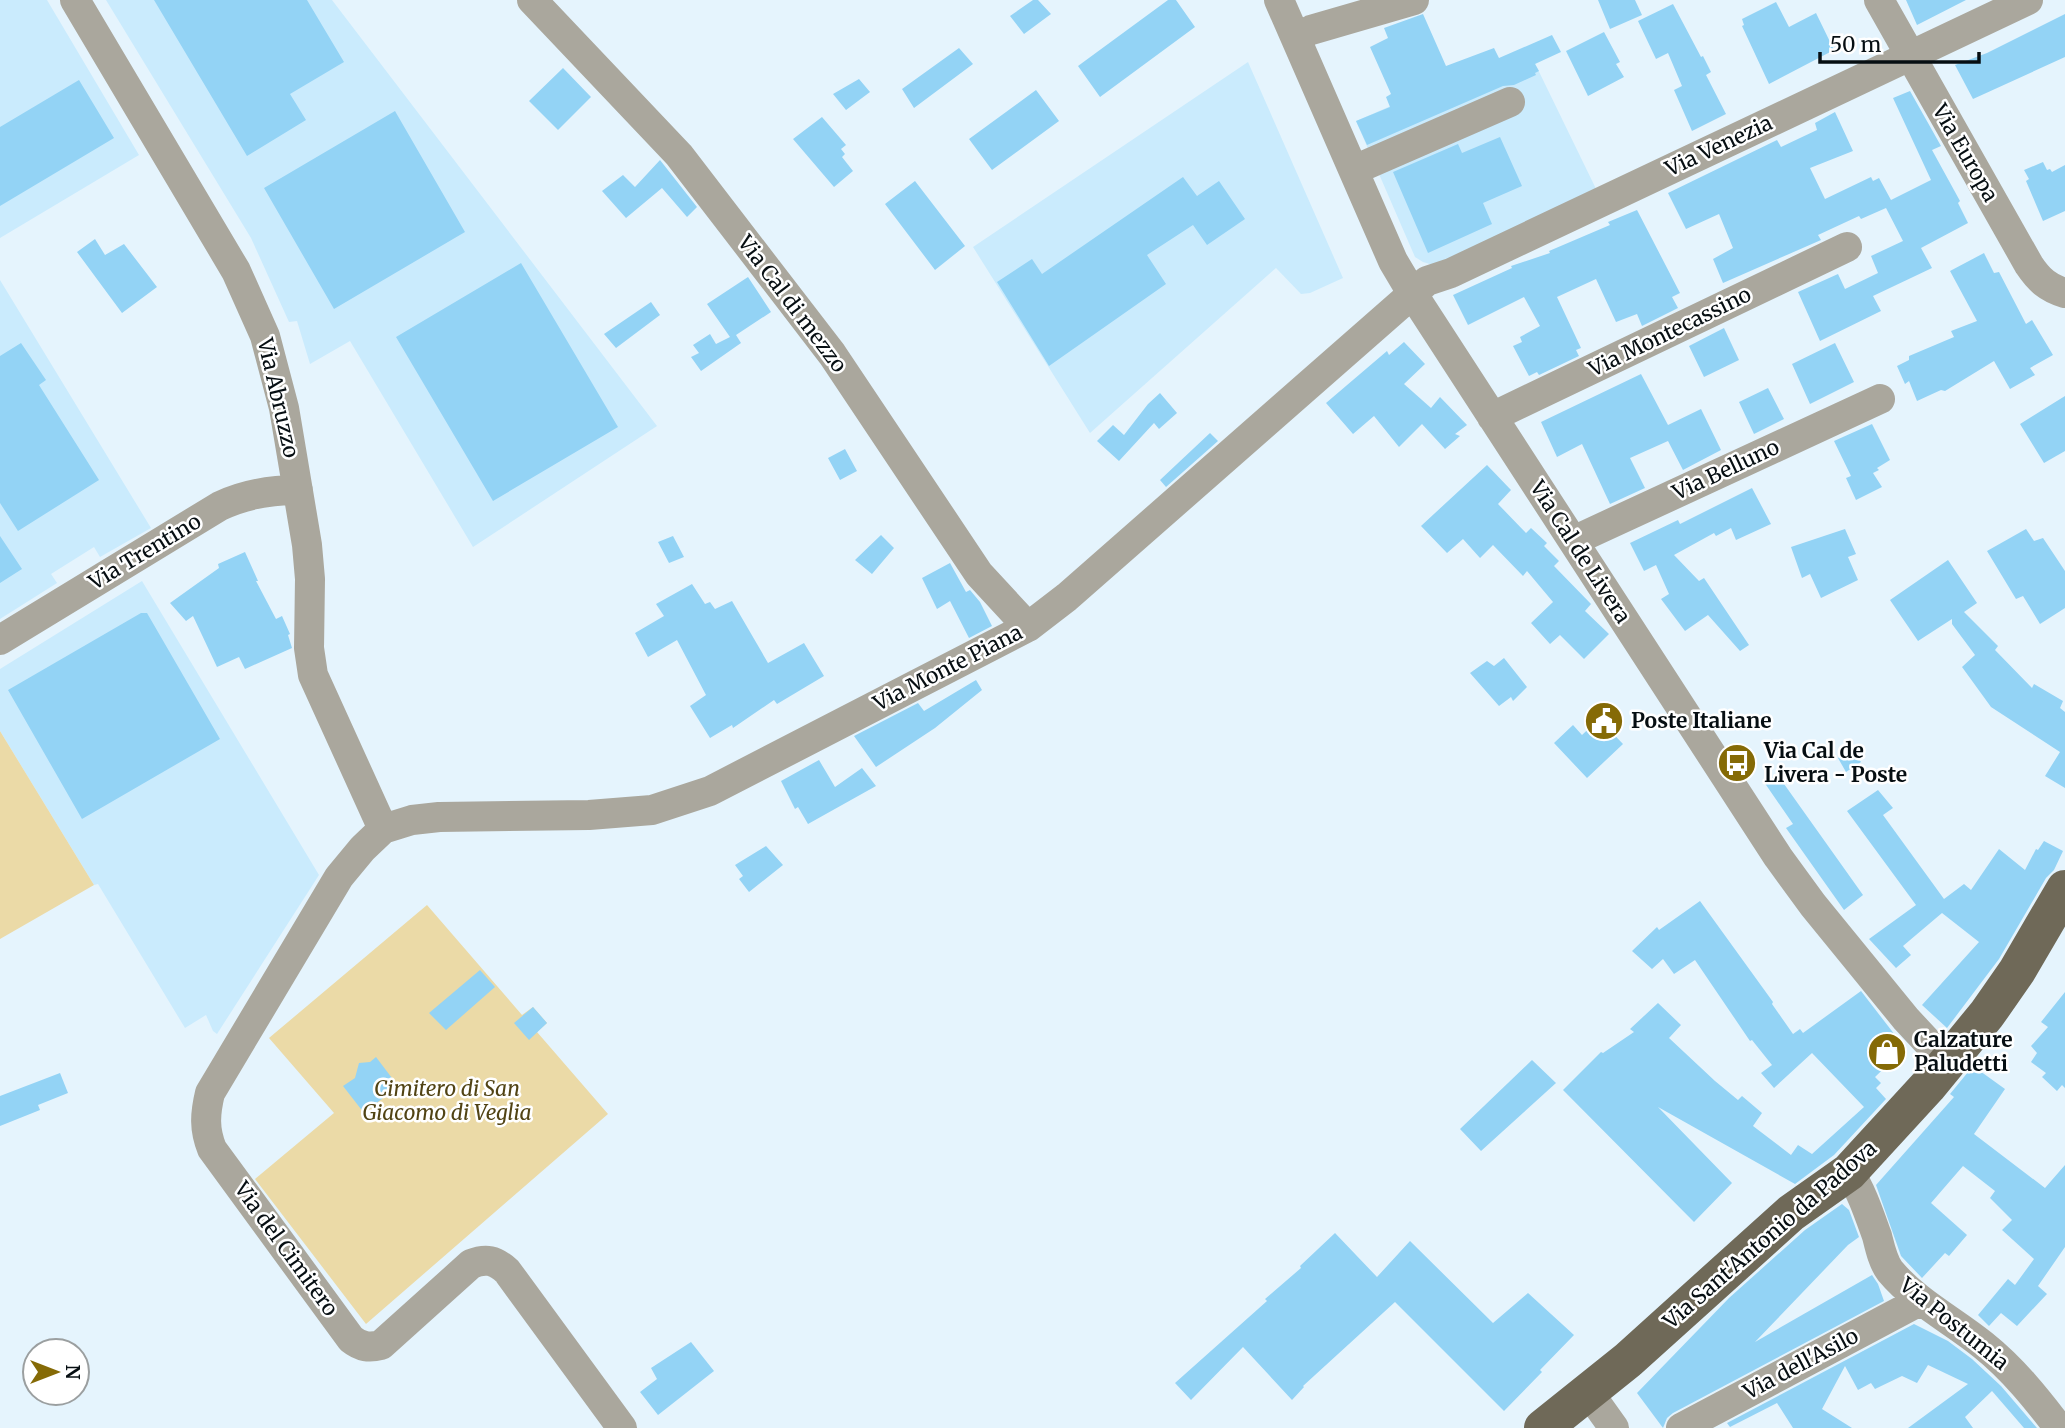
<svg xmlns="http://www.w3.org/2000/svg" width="2065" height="1428" font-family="Merriweather,serif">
<rect width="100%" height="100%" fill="#e5f4fd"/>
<path fill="#caebfd" d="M0 0H47L139 155 0 238Z
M106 0H332L657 426 473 547 350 341 310 364 297 321 289 322 251 238Z
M1527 47 1599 195 1433 265 1423 262 1415 257 1356 121Z
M1248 62 1343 278 1310 293 1301 294 1276 268 1090 433 973 247Z
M0 280 151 528 100 557 94 547 51 574 57 583 0 619Z
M142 581 319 875 217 1034 213 1031 206 1015 185 1028 98 884 94 885 0 731V669Z"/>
<path fill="#ebdaa7" d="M0 731 94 885 0 939Z
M427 905 522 1015 533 1007 547 1023 537 1032 608 1114 366 1324 255 1179 334 1113 269 1038Z"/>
<path fill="#93d3f5" d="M154 0H307L344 62 290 94 306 120 247 156Z
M1033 0H1038L1051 14 1024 34 1010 16Z
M1168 0H1176L1195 27 1100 97 1078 66Z
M1598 0H1635L1642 15 1610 29Z
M1906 0H1966L1917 25Z
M1776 2 1789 27 1816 13 1834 50 1769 84 1742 26 1744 25 1742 19Z
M1673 4 1701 57 1703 56 1711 72 1706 75 1726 114 1692 131 1674 90 1682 86 1668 53 1656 59 1638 21Z
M1423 14 1446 66 1494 48 1499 58 1552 35 1561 52 1535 64 1539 71 1535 73 1536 75 1514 85 1503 86 1367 145 1356 121 1390 107 1386 97 1391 94 1370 47 1388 38 1384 28Z
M2065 14V57L1973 99 1955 65 1987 53Z
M1604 32 1620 62 1616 64 1624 77 1588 96 1566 51Z
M959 48 973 64 914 108 902 89Z
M563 68 591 97 558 130 529 101Z
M859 79 870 92 846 110 833 94Z
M79 80 114 138 0 206V127Z
M1036 90 1059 121 992 170 969 139Z
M1910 91 1941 146 1932 150 1960 201 1958 203 1968 223 1921 248 1932 268 1873 296 1881 311 1820 341 1798 292 1838 274 1845 289 1878 273 1871 256 1903 241 1886 208 1861 219 1859 216 1818 235 1821 240 1723 283 1713 259 1733 248 1719 214 1686 229 1668 193 1777 140 1781 147 1800 138 1817 130 1815 123 1835 112 1853 151 1810 168 1825 199 1871 177 1873 181 1879 178 1891 200 1931 180 1893 98Z
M395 111 465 232 334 309 264 188Z
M822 117 846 145 841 149 845 154 842 157 853 171 834 187 793 139Z
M1500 137 1522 186 1483 203 1492 224 1428 253 1393 172 1458 144 1462 153Z
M660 160 697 207 687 217 662 188 626 218 602 191 623 175 635 187Z
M2043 162 2047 170 2050 169 2052 172 2065 165V211L2043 221 2026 181 2029 179 2024 170Z
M1183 177 1197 196 1219 181 1245 219 1207 245 1193 225 1147 255 1166 284 1049 366 997 282 1032 259 1042 274Z
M915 181 965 246 935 270 885 204Z
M1637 210 1680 293 1672 297 1678 308 1642 326 1637 314 1616 322 1596 279 1557 297 1581 348 1576 350 1579 356 1539 375 1537 372 1529 376 1513 346 1522 342 1520 337 1540 326 1524 297 1468 325 1453 295 1512 268 1511 266 1550 253 1549 251 1610 225 1608 222Z
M95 239 105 255 124 244 157 287 122 313 77 252Z
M1984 253 1994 273 1999 272 2026 324 2032 320 2053 355 2030 368 2035 375 2010 389 1994 361 1945 391 1941 390 1917 401 1909 381 1905 384 1897 366 1909 360V356L1954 337 1951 331 1977 321 1950 271Z
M521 263 618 427 493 501 396 337Z
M748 277 771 312 736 335 741 343 701 371 691 357 699 353 693 345 710 334 716 344 730 337 707 304Z
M651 302 660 315 616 348 604 334Z
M1724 328 1739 360 1704 377 1689 346Z
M1404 342 1425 364 1404 384 1431 408 1440 397 1467 425 1455 434 1460 436 1445 449 1422 424 1399 447 1374 416 1353 434 1326 403 1387 351 1389 355Z
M21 343 46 380 39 385 99 480 18 531 0 503V356Z
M1835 343 1854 382 1810 404 1792 364Z
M1641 374 1668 425 1701 409 1721 450 1683 470 1668 441 1630 458 1645 488 1610 504 1582 444 1557 457 1541 422Z
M1768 388 1784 419 1754 434 1739 402Z
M1160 393 1177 413 1159 429 1154 423 1119 461 1097 441 1113 425 1124 435 1148 404Z
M2065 396V451L2044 463 2020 424Z
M1872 424 1890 460 1877 468 1879 470 1873 473 1882 487 1856 500 1846 478 1851 476 1834 441Z
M1210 433 1218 441 1166 487 1160 480Z
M845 449 857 471 840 480 828 458Z
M1487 465 1511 490 1498 504 1526 533 1531 528 1547 543 1544 546 1559 561 1554 566 1591 604 1585 611 1609 634 1584 659 1560 635 1550 644 1531 623 1553 602 1527 571 1523 576 1493 545 1480 558 1463 539 1447 553 1421 526Z
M1752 488 1771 524 1736 540 1731 528 1716 536 1714 533 1674 555 1699 581 1704 578 1749 645 1740 651 1708 615 1685 631 1661 599 1669 594 1656 565 1644 571 1630 543 1678 520 1680 524Z
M1845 529 1856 554 1848 557 1858 580 1821 598 1810 574 1802 578 1791 547Z
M2026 529 2034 541 2043 538 2065 571V608L2040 624 2023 596 2016 599 1987 551Z
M881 535 894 548 872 574 855 560Z
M0 536 22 569 0 583Z
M673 536 684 557 669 563 658 542Z
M245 552 258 581H256L276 619 282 616 290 634 288 635 292 648 245 669 239 657 217 667 193 616 186 621 170 603 219 568 218 564Z
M1948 560 1977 603 1964 612 1998 646 1995 650 2032 688 2034 684 2063 701 2060 708 2065 712V788L2045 776 2060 752 1991 707 1962 667 1975 655 1952 624V619L1918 641 1890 600Z
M950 563 966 592 970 590 980 602 992 626 969 638 950 601 937 609 922 578Z
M692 584 705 604 710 602 715 609 732 601 768 663 804 643 824 676 777 704 774 700 733 728 732 725 710 738 690 706 706 695 677 640 648 657 635 633 664 616 656 604Z
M141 613H147L220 739 82 819 8 690Z
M1504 658 1527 687 1513 701 1511 697 1499 706 1470 673 1487 661 1494 666Z
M976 680 982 690 935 728 876 767 854 736 918 703 924 711Z
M1599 719 1623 744 1587 778 1554 743 1573 725 1582 735Z
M1852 748 1861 762 1846 772 1838 758Z
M819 760 835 787 862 768 876 786 808 824 798 807 795 809 781 781Z
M1777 774 1863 895 1844 910 1786 828 1793 824 1764 782Z
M1878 790 1893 808 1883 815 1944 899 1964 884 1971 890 1999 849 2025 870 2036 849 2038 850 2044 841 2063 851 2054 870 2046 878 1999 959 1947 1028 1922 1005 1979 942 1942 913 1903 946 1911 955 1896 968 1869 939 1916 905 1847 811Z
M766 846 783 865 749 892 739 879 743 876 735 865Z
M1700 901 1773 1002 1772 1004 1793 1034 1800 1029 1803 1033 1861 991 1905 1048 1875 1077 1881 1083 1876 1088 1886 1099 1834 1155 1795 1184 1658 1107 1732 1183 1694 1222 1563 1090 1601 1052 1603 1053 1634 1032 1630 1029 1658 1003 1681 1025 1669 1038 1715 1081 1738 1100 1742 1096 1762 1113 1753 1126 1791 1155 1798 1145 1812 1154 1864 1107 1812 1053 1774 1088 1761 1073 1772 1065 1752 1040 1750 1041 1695 960 1674 974 1663 959 1652 969 1632 951 1657 927 1659 930Z
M480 970 495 987 446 1030 429 1013Z
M2065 992V1088L2062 1085 2057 1091 2042 1077 2046 1073 2031 1062 2037 1053 2031 1046 2048 1027 2041 1022Z
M533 1007 547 1023 529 1040 514 1023Z
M376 1057 398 1086 364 1113 343 1086 355 1078 359 1063 370 1062Z
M1532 1060 1556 1083 1481 1151 1460 1129Z
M1973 1066 2005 1089 1974 1134 2045 1188 2065 1165V1247L2038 1286 2047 1294 2017 1326 2001 1313 1989 1326 1978 1315 2008 1279 2015 1285 2034 1259 2002 1230 2012 1220 1990 1198 1995 1191 1963 1166 1931 1203 1967 1235 1949 1256 1945 1253 1922 1278 1901 1256 1876 1185 1954 1097 1950 1094Z
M60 1073 68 1093 38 1105 40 1110 0 1126V1096Z
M1842 1204 1849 1210 1859 1237 1848 1245 1755 1342 1872 1275 1878 1284 1884 1301 1673 1413 1667 1418 1663 1428 1637 1393 1729 1298 1805 1230Z
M1335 1233 1377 1277 1410 1241 1493 1323 1528 1293 1574 1335 1540 1370 1542 1372 1504 1411 1395 1302 1303 1386 1304 1387 1292 1400 1243 1347 1191 1400 1175 1383 1267 1301 1265 1299 1301 1268 1300 1266Z
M1914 1324 1948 1341 1972 1359 2001 1386 2037 1428H2024L1992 1391 1965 1417 1973 1428H1908L1968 1384 1928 1365 1917 1383 1902 1376 1875 1389 1871 1383 1858 1390 1845 1366 1822 1409 1852 1428H1793L1777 1403 1730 1427 1727 1423Z
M691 1342 714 1371 658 1415 640 1392 657 1379 651 1368Z"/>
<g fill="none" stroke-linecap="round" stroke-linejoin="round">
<path stroke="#aaa79d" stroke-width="30" d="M75 0 236 271 265 336 284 408 307 545 310 579 309 648 313 675 383 829
M532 0 679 155 832 354 979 574 1028 627
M1279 0 1393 261 1412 293 1778 857 1813 905 1906 1019 1947 1063
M1879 0 2029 265C2039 280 2048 288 2065 293
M1296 37 1311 30 1414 0
M1354 170 1510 102
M1492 417 1847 247
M1573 541 1880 399
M0 640 220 506C245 494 270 490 298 490
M1849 1172C1862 1192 1869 1214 1877 1236 1880 1248 1883 1262 1890 1271 1916 1302 1952 1320 1983 1345 2013 1369 2036 1398 2059 1428
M1589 1393 1614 1428
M622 1428 507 1271C495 1260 486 1258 471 1264L381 1345C369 1348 361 1347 351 1339L212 1149C204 1129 205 1114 210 1093L339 877 363 848 383 829 412 820 439 817 589 815 652 810 710 791 1028 627 1067 597 1427 281 1451 273 2028 0
M1681 1428 1920 1301"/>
<path stroke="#6f6958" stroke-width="38" d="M1543 1428 1628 1360 1791 1213 1849 1172 1928 1086 1987 1014 2017 971 2065 889"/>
</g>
<defs>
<g id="civic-disc" transform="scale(2.0125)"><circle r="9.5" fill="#856a06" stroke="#fff"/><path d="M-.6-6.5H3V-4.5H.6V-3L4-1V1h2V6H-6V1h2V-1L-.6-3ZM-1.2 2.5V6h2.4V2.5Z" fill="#fff"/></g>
<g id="bus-disc" transform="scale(2.0125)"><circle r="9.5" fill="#856a06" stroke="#fff"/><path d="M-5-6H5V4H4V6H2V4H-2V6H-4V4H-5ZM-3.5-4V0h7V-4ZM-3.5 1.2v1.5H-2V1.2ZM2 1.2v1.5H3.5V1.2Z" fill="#fff"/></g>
<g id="shop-disc" transform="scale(2.0125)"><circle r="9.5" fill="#856a06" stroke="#fff"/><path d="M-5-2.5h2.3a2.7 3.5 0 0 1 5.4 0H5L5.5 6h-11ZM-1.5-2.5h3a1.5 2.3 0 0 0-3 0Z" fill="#fff"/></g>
</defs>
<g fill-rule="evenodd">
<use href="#civic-disc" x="1604" y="721"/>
<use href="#bus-disc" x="1737" y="763"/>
<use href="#shop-disc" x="1887" y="1052"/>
</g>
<g text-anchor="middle" stroke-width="5" stroke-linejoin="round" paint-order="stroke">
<g font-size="21" fill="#060e12" stroke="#fff">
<text transform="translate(1719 146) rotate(-25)" y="7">Via Venezia</text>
<text transform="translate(1965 153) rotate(60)" y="7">Via Europa</text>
<text transform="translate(792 304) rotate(53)" y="7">Via Cal di mezzo</text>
<text transform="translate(1670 332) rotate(-26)" y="7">Via Montecassino</text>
<text transform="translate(278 398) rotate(77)" y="7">Via Abruzzo</text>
<text transform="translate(1726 470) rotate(-25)" y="7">Via Belluno</text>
<text transform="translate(145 552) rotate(-31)" y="7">Via Trentino</text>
<text transform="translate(1580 552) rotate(57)" y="7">Via Cal de Livera</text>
<text transform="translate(948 668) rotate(-27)" y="7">Via Monte Piana</text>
<text transform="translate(1770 1235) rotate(-41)" y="7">Via Sant'Antonio da Padova</text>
<text transform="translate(286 1249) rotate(54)" y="7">Via del Cimitero</text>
<text transform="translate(1954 1324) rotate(39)" y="7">Via Postumia</text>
<text transform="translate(1801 1364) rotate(-28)" y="7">Via dell'Asilo</text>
</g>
<g font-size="21" font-weight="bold" fill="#060e12" stroke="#fff" text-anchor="start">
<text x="1631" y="728">Poste Italiane</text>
<text x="1764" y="758">Via Cal de<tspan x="1764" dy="24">Livera - Poste</tspan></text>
<text x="1914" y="1047">Calzature<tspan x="1914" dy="24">Paludetti</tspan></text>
</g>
<g font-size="21" font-style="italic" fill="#514314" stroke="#fff">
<text x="447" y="1096">Cimitero di San<tspan x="447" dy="24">Giacomo di Veglia</tspan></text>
</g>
</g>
<g transform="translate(56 1372) rotate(90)"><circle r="33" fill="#ffffff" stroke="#9b9fa0" stroke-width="2"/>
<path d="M0-5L12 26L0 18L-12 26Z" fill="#856a06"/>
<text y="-10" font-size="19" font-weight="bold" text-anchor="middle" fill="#060e12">N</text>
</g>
<path d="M1820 52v10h159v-10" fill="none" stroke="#060e12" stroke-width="3.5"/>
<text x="1830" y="52" font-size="21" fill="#060e12" stroke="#ffffff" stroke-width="5" paint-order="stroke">50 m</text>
</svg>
